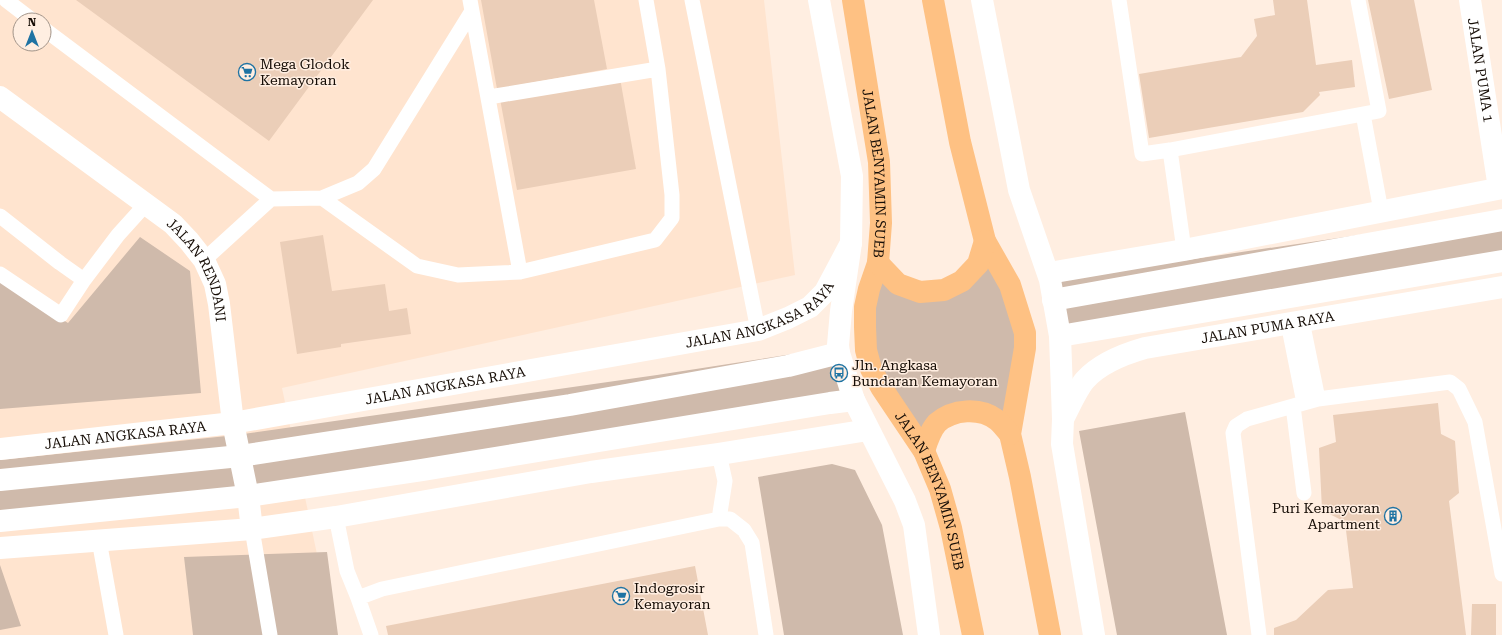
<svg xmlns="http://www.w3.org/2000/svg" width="1502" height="635" font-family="'Roboto Serif',serif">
<rect width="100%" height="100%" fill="#ffeee1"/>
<path fill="#ffe4cf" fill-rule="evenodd" d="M0 0H764L795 275 282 388 334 635H0ZM20 20H44V44H20Z"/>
<path fill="#cfbaab" d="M1502 214V260L1060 336 1050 280Z
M140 237 190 271 201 393 0 409V280L68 323Z
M985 241 1018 310 1010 434 964 411 924 451 866 350 878 263 898 284 944 290Z
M838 345 854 400 0 521V460L236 435 657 375 818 350Z
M1185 412 1227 635H1117L1079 431Z
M832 464 855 470 882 525 903 635H784L758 477Z
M327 552 338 635H193L184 557Z
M0 565 21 626 0 630Z"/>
<path fill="#ebceb8" d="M76 0H373L269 141Z
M481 0H594L607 69 497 89Z
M1273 0H1307L1316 65 1352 60 1355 87 1319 92 1320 95 1303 112 1149 138 1139 74 1241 57 1257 36 1254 19 1275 15Z
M1368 0H1414L1432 90 1389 99Z
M620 78 636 169 517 190 500 99Z
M323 235 332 291 385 284 389 311 407 308 411 334 341 344V347L297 354 280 242Z
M1438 403 1441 434 1455 441 1459 493 1449 501 1466 635H1274V628L1296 620 1328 590 1353 588 1345 522 1322 510 1319 448 1336 442 1333 415Z
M695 566 708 635H388L386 626Z
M1472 604H1496V635H1471Z"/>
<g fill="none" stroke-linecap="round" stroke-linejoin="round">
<path stroke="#fff" stroke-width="15" d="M6 0 32 20
M692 0 758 330
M1119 0 1142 154 1170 150 1379 111 1358 0
M472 11 520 272
M44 29 271 199
M489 97 658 69
M1363 114 1381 211
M1170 150 1184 250
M322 198 417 266 458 275 520 272 655 240 672 218V195L658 69 646 0
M0 216 60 263 84 280 118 235 146 204
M204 260 271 199 322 198 358 183 374 169 472 11 470 0
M0 274 61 315 84 280
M1302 321 1318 399
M1288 323 1304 403
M1293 406 1304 493
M336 517 347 571 358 598 382 589 719 519H730L744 530 752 543 766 635
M719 519 725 481 719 454
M252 529 270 635
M99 540 116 635
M358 598 371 635
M1259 635 1233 433 1236 426 1247 419 1318 399 1450 382 1459 389 1475 422 1502 574"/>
<g stroke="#fff" stroke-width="22">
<path id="s1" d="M1470 0 1499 188"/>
<path id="s2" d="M0 97 173 224 189 241 204 260 215 284 219 304 233 423 248 496 252 529"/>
</g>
<g stroke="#fff" stroke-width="22">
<path d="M819 0 852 176 851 243 841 311 838 345 839 353 854 400 905 501 914 525 929 635"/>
<path d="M982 0 1019 190 1050 280 1060 336 1063 419 1062 444 1094 635"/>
<path d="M1049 273 1184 250 1502 188"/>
<path d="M1053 300 1502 220"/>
<path d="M1060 336 1502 261"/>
<path id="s3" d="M1063 419C1069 408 1077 389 1085 380 1100 363 1124 354 1145 348L1502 287"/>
<path id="s4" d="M0 449 233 423 758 330 788 318 810 307 825 292 851 243"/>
<path d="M0 480 240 456 570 405 788 366 839 353"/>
<path d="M0 521 248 496 422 470 830 403 854 400"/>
<path d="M0 548 252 529 336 517 591 472 719 454 868 430"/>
</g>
<g stroke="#fec183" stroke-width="22">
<path id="s5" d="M853 0 879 162 881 223 878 263 869 289 865 307V327L866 350 871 369 881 387 924 451 940 489 951 528 973 635"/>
<path d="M933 0 960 142 985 241 1010 285 1025 333V348L1010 434 1020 477 1050 635"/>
<path d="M878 263 898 284 920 292 944 290 962 281 978 264 985 241"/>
<path d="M924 451C927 441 930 431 937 423 953 409 980 407 997 420 1002 424 1006 430 1010 434"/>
</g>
</g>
<defs>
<g id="supermarket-ring" transform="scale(0.9)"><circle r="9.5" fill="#ffeee1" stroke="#1f73a3" stroke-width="1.5"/><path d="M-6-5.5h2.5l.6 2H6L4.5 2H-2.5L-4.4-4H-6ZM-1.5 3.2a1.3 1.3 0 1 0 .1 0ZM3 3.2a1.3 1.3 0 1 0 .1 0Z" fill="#1f73a3"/></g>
<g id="bus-ring" transform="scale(0.9)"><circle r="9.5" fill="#ffeee1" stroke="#1f73a3" stroke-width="1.5"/><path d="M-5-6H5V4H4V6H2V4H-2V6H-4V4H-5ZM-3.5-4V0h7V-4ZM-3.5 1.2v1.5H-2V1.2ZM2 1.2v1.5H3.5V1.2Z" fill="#1f73a3"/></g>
<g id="building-ring" transform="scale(0.9)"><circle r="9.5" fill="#ffeee1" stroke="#1f73a3" stroke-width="1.5"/><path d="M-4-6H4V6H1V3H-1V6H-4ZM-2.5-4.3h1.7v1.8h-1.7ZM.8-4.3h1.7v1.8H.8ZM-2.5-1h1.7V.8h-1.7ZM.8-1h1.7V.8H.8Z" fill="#1f73a3"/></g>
</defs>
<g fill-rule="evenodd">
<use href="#supermarket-ring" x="247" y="72"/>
<use href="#bus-ring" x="839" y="373"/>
<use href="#building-ring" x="1393" y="516"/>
<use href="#supermarket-ring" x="621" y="596"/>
</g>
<g text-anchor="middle" stroke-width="3" stroke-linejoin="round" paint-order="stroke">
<g font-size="14" fill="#160d06" stroke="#ffeee1" text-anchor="start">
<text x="260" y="69">Mega Glodok<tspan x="260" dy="16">Kemayoran</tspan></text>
<text x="852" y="370">Jln. Angkasa<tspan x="852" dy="16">Bundaran Kemayoran</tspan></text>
<text x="1380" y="513" text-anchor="end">Puri Kemayoran<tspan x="1380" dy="16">Apartment</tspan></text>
<text x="634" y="593">Indogrosir<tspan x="634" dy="16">Kemayoran</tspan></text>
</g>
<g font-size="14" fill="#160d06" stroke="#ffeee1">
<text dy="5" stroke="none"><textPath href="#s1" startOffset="71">JALAN PUMA 1</textPath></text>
<text dy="5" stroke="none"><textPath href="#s5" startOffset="175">JALAN BENYAMIN SUEB</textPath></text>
<text dy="5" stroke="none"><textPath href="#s2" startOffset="268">JALAN RENDANI</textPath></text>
<text dy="5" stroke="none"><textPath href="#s4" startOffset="775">JALAN ANGKASA RAYA</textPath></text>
<text dy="5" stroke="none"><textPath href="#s3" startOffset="238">JALAN PUMA RAYA</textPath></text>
<text dy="5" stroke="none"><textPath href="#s4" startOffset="450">JALAN ANGKASA RAYA</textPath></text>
<text dy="5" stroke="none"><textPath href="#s4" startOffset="126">JALAN ANGKASA RAYA</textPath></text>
<text dy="5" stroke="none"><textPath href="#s5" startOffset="511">JALAN BENYAMIN SUEB</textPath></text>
</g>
</g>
<g transform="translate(32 32)"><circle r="19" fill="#ffeee1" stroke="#a29489"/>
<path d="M0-3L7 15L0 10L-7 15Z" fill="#1f73a3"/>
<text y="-6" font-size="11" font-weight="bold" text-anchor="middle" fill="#160d06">N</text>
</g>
</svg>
